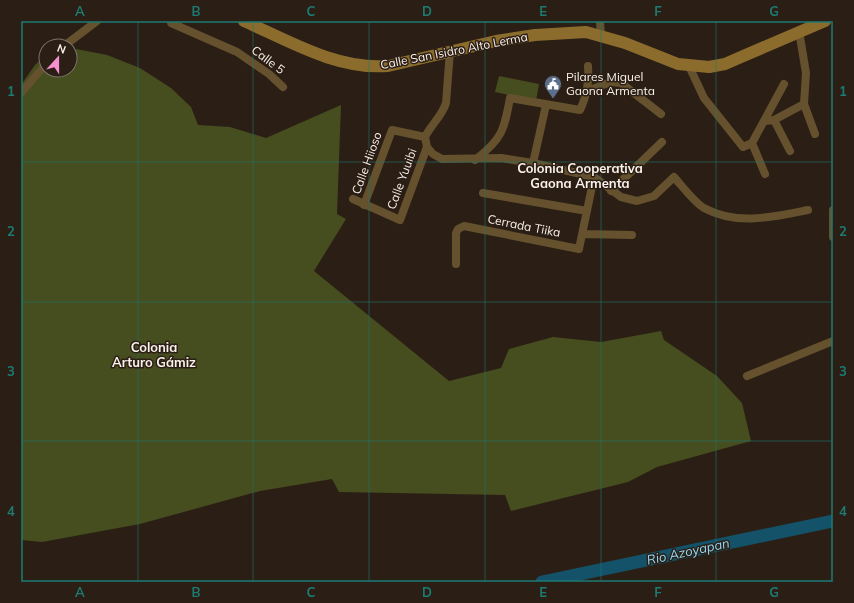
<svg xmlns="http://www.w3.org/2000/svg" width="854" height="603" font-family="Mulish,sans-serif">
<rect width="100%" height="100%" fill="#2b1f15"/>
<path fill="#464d1f" d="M76 49 107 55 140 68 171 88 191 107 198 125 230 127 266 138 341 105 337 214 346 219 314 271 449 381 501 368 509 349 553 337 601 342 661 331 664 340 717 376 742 403 751 441 657 467 628 482 511 511 505 495 339 492 332 479 260 491 140 524 42 542 21 540V85L35 65 46 55V70H70V61Z
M499 76 539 84 536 101 495 92Z"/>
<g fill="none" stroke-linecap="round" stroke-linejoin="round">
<path stroke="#135268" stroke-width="13" d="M542 582 833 521"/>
<path stroke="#65512d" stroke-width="8" d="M171 21V23L237 52 269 74 283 87
M600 21 601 37
M799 31 806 73 804 104 815 134
M64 46 97 21
M689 66 704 98 743 147 752 143 784 84
M587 91 611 82 621 83 661 114
M21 93 46 64
M774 120 790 151
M765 121 774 120 804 104
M425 137 427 147 433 154 442 159 501 158 533 163 594 177 621 197 637 201 654 196 674 177C682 186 695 203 704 208 737 226 773 217 808 210
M425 137C431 125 442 116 446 103L450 51
M752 143 765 174
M475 160C502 139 504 131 510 98L580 110C587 95 589 83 588 66
M533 163 546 105
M611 191 662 142
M483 193 587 211
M353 199 400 220 427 147
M364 205 392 130 425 137
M833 210V237
M583 234 632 235
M456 264V233L458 229 464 226 579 249 594 177
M747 376 833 341"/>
<path stroke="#8b6c2d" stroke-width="12" d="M244 21C289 41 337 70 388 66L496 41 535 35 586 32 625 43 678 64 709 67 725 64 741 57 825 21"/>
</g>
<path fill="none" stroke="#1b7c74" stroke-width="1" stroke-opacity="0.55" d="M138 21V582M253 21V582M369 21V582M485 21V582M601 21V582M716 21V582M21 162H833M21 302H833M21 441H833"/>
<defs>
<g id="civic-pin" transform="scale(0.9)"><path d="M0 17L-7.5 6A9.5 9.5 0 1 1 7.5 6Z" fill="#5c6f8a" stroke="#2b1f15"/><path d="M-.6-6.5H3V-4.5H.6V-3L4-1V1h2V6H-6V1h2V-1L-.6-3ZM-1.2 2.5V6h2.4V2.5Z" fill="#fff"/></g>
</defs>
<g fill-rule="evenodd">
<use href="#civic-pin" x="553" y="84"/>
</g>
<g text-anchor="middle" stroke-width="3" stroke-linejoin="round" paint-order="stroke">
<g font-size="12" fill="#fbf2eb" stroke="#2b1f15">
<text transform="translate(454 51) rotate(-11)" y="4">Calle San Isidro Alto Lerma</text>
<text transform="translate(268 60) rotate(37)" y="4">Calle 5</text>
<text transform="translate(367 163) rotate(-70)" y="4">Calle Hiioso</text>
<text transform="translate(402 179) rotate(-70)" y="4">Calle Yuuibi</text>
<text transform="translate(524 226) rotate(11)" y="4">Cerrada Tiika</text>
</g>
<g font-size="12" fill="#fbf2eb" stroke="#2b1f15" text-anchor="start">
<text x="566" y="81">Pilares Miguel<tspan x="566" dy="14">Gaona Armenta</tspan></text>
</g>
<g font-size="13" font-weight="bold" fill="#fbf2eb" stroke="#2b1f15">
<text x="580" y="173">Colonia Cooperativa<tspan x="580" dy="15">Gaona Armenta</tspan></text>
<text x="154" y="352">Colonia<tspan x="154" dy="15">Arturo Gámiz</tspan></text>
</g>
<g font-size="13" font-style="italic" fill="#93d8f6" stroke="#2b1f15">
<text transform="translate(688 551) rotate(-12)" y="5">Rio Azoyapan</text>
</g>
</g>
<rect width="854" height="603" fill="none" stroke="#2b1f15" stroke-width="44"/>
<g transform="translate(58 58) rotate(21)"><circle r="19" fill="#2b1f15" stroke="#7e736b"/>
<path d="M0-3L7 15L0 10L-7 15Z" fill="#f790ce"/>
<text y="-6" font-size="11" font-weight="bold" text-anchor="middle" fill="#fbf2eb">N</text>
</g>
<rect x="22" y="22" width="810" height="559" fill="none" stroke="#1b7c74" stroke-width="1.5"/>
<g font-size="13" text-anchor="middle" font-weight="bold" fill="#1b7c74">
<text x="80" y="16">A</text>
<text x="196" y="16">B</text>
<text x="311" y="16">C</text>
<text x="427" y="16">D</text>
<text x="543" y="16">E</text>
<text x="658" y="16">F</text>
<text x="774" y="16">G</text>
<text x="11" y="96">1</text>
<text x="843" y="96">1</text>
<text x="11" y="236">2</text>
<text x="843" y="236">2</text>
<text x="11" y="376">3</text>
<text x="843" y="376">3</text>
<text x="11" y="516">4</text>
<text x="843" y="516">4</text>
<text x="80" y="597">A</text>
<text x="196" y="597">B</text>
<text x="311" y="597">C</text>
<text x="427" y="597">D</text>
<text x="543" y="597">E</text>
<text x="658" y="597">F</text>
<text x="774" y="597">G</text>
</g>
</svg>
